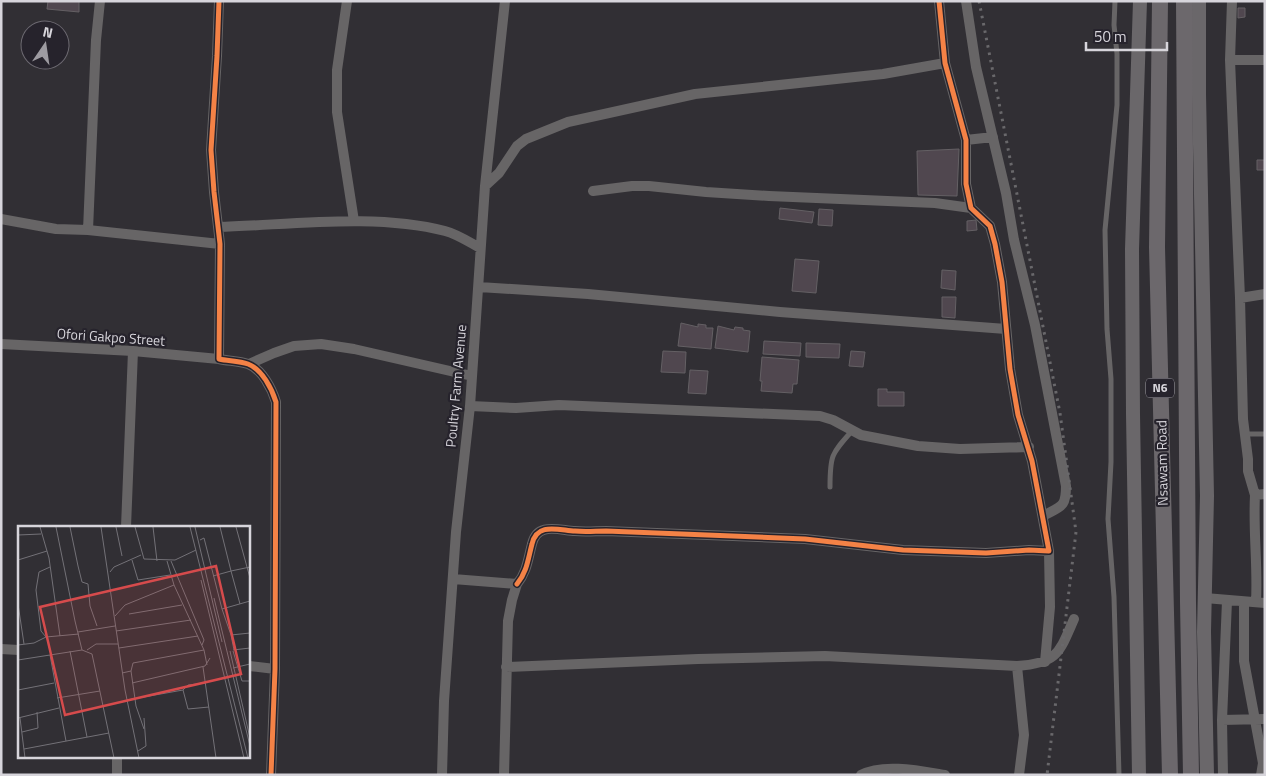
<svg xmlns="http://www.w3.org/2000/svg" width="1266" height="776" font-family="'Titillium Web',sans-serif">
<rect width="100%" height="100%" fill="#312f34"/>
<path fill="#50474f" stroke="#646064" d="M48 1H79V12L47 9Z
M1238 8H1245V17L1238 18Z
M959 149 957 196 918 195 917 151Z
M1257 160H1265V170H1257Z
M780 208 814 212 812 223 779 219Z
M819 209 833 210 832 226 818 225Z
M976 220 977 230 967 231V221Z
M795 259 819 261 816 293 792 291Z
M942 270 956 271 955 290 941 288Z
M942 297H956L955 318 942 317Z
M681 323 698 327V324L706 325V328H713L711 349 678 346Z
M718 326 734 330 735 327 743 328V330L750 331 748 352 715 348Z
M764 341 801 343 800 356 763 354Z
M806 343 840 344 839 358 806 357Z
M663 351 686 352 685 373 661 372Z
M851 351 865 352 863 367 849 366Z
M762 357 799 360 797 384H793L792 393 761 391 762 381H760Z
M690 370 708 371 706 394 688 393Z
M878 389H887V392H904V406H878Z"/>
<g fill="none" stroke-linecap="round" stroke-linejoin="round">
<path stroke="#676566" stroke-width="5" d="M1115 1 1114 25 1117 54V105L1105 230 1107 329 1111 379V462L1108 519 1114 597 1119 775
M1245 434H1265
M830 487C830 456 831 454 852 431"/>
<path stroke="#676566" stroke-width="10" d="M219 1 217 56 211 150 214 192 220 244 219 359C228 361 239 361 248 364 262 369 272 389 276 402L275 669 271 775
M347 1 337 70V112L354 221
M966 1 976 67 1006 193 1014 240 1035 325 1066 486C1066 508 1061 506 1043 516
M1232 1 1230 60 1240 298
M1230 60H1265
M966 140 993 137
M485 186 499 173 517 146 526 139 568 122 695 94 883 74 945 63
M593 191 632 186H649L706 192 769 196 935 203 971 208
M1 219 56 229 88 230 220 244
M218 227C290 225 375 213 445 231 457 234 469 242 480 248
M88 230 96 40 100 1
M479 287 588 294 780 312 1006 329
M1 344 133 351 219 359
M249 364 274 353 294 346 321 344 354 349 472 376
M470 406 516 408 559 405 820 416 833 420 861 435 918 446 960 449 1029 447
M1255 495 1248 471V459L1243 419 1240 298 1265 294
M126 527 133 351
M453 579 517 584 512 600 508 621 504 775
M517 584C527 572 528 559 532 544 537 522 558 530 575 531 585 532 596 531 606 531L805 539 903 550 986 553 1029 550 1049 551 1032 461 1018 415 1010 369 1002 282 995 244 990 226 971 208 966 184V140L945 63 939 1
M1205 598 1265 603
M1244 602V661L1263 763 1261 775
M1256 602C1258 566 1253 531 1255 495L1265 494
M1 649 19 650
M1045 662 1050 607 1049 551
M249 666 275 669
M1017 666 1024 735 1019 775
M506 667 698 659 825 656 1017 666C1058 663 1059 653 1074 619
M1222 720 1265 719
M117 775V757
M442 775 444 701 456 532 470 406 485 186 505 1
M861 775C883 763 921 771 945 775
M1223 775 1222 720 1227 601"/>
<path stroke="#6a676a" stroke-width="14" d="M1199 1V94L1207 496 1204 632 1207 775
M1139 775 1133 414 1132 249 1140 1"/>
<path stroke="#6c686c" stroke-width="16" d="M1160 1 1157 247 1170 775
M1184 1 1188 602 1191 775"/>
<path stroke="#69686b" stroke-width="3" stroke-dasharray="2.5 5" stroke-linecap="butt" d="M979 1 1060 413 1076 532 1047 775"/>
<g stroke="#26232c" stroke-width="8">
<path id="cycleway" d="M219 1 217 56 211 150 214 192 220 244 219 359C228 361 239 361 248 364 262 369 272 389 276 402L275 669 271 775
M517 584C527 572 528 559 532 544 537 522 558 530 575 531 585 532 596 531 606 531L805 539 903 550 986 553 1029 550 1049 551 1032 461 1018 415 1010 369 1002 282 995 244 990 226 971 208 966 184V140L945 63 939 1"/>
</g>
<use href="#cycleway" stroke="#f48246" stroke-width="5"/>
</g>
<g text-anchor="middle" stroke-width="4.5" stroke-linejoin="round" paint-order="stroke">
<rect fill="#26232c" stroke="#a2a0a6" stroke-width="1" x="1146" y="378.5" width="28" height="19" rx="4"/>
<g font-size="12" font-weight="bold" fill="#d7d5db">
<text x="1160" y="392">N6</text>
</g>
<g font-size="14" fill="#d7d5db" stroke="#26232c">
<text transform="translate(111 337) rotate(4)" y="5">Ofori Gakpo Street</text>
<text transform="translate(456 386) rotate(-85)" y="5">Poultry Farm Avenue</text>
<text transform="translate(1162 463) rotate(-91)" y="5">Nsawam Road</text>
</g>
</g>
<g transform="translate(18 526)">
<rect width="232" height="232" fill="#312f34"/>
<path fill="none" stroke="#737177" stroke-width="1" d="M22 1 31 32 42 110M38 1 57 95 64 124 74 128 96 232M52 1 60 40 64 56 70 58 72 80 79 100M83 1 107 164 121 232M98 1 104 30M117 1 126 33 157 34 178 24M135 1 139 35M172 1 230 232M177 1 204 116M202 1 213 45 232 41M218 1 232 52M0 9 23 8M182 14 186 12 204 83M0 34 29 25M114 34 120 54 152 49M153 35 186 114 184 119M32 41 21 46 18 64 23 105 28 111 61 108M92 46 96 41 123 29M195 50 213 45 222 78M183 54 226 232M196 72 232 220M0 78 6 118M111 88 164 79M97 90 107 79 156 59M98 105 173 94M60 106 97 100M213 109 204 83 232 75M0 119 16 117 28 111M101 122 180 110M69 124 78 118H100M186 124 189 139M215 124 232 122M216 124 213 109 232 107M52 125 69 211M212 125 232 212M215 125 224 155H232M32 129 48 215M0 134 64 124M185 141 198 232M215 142 232 138M113 145 115 137 186 124 156 59 149 35M104 147 113 145 118 180 126 203M114 157 187 140 192 132M0 164 36 157M165 164 170 159 188 157M39 172 82 165M109 174 165 164 170 183 191 181M0 192 41 182M2 192 7 232M4 206 20 202 19 186M6 223 91 207M120 225 128 220 126 192"/>
<path fill="#d64b4c" fill-opacity="0.15" stroke="#d64b4c" stroke-width="2.5" d="M198 40 223 148 47 189 22 81Z"/>
<rect width="232" height="232" fill="none" stroke="#d7d5db" stroke-width="2.5"/>
</g>
<rect width="1266" height="776" fill="none" stroke="#d7d5db" stroke-width="5"/>
<g transform="translate(45 45) rotate(13)"><circle r="24" fill="#26232c" stroke="#6d6a72"/>
<path d="M0-4L9 19L0 12L-9 19Z" fill="#9d9ba1"/>
<text y="-8" font-size="14" font-weight="bold" text-anchor="middle" fill="#d7d5db">N</text>
</g>
<path d="M1086 42v8h81v-8" fill="none" stroke="#d7d5db" stroke-width="2.5"/>
<text x="1094" y="42" font-size="15" fill="#d7d5db" stroke="#26232c" stroke-width="4" paint-order="stroke">50 m</text>
</svg>
